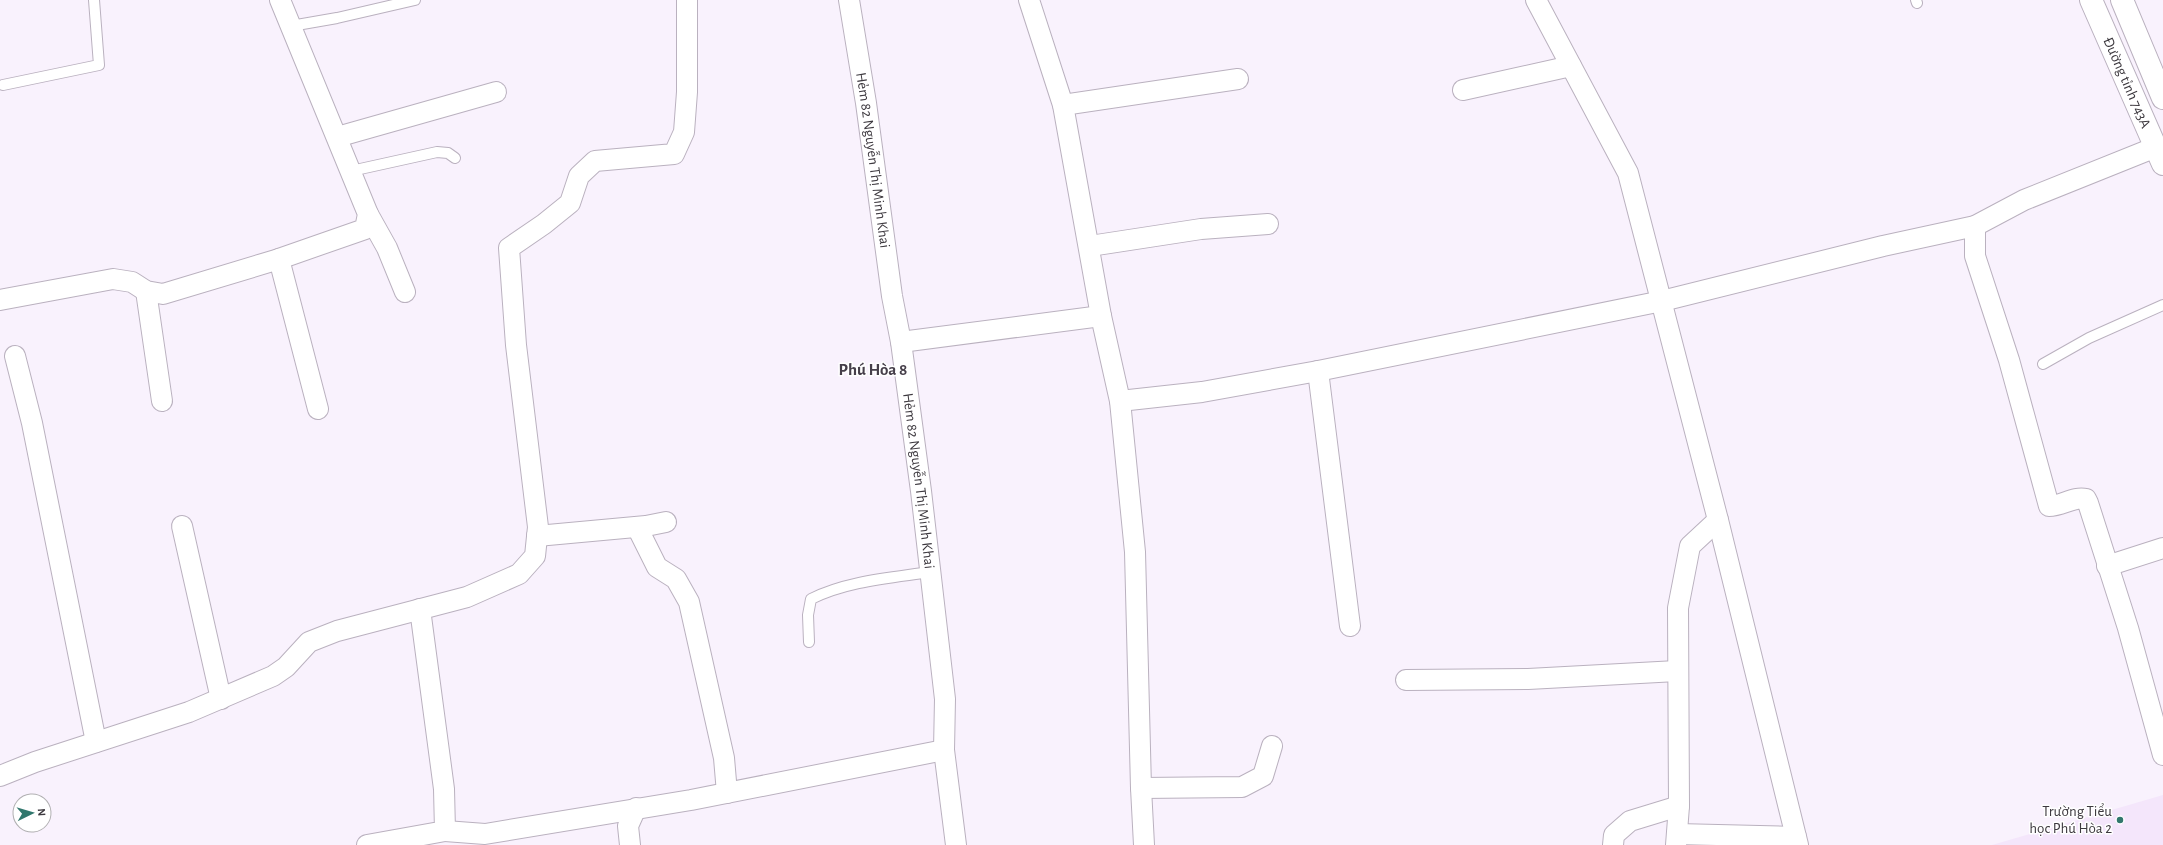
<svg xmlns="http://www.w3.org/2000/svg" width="2163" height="845" font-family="'Alegreya Sans',sans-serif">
<rect width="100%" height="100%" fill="#f9f2fd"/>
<path fill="#f4e6fb" d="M2163 795V845H1992Z"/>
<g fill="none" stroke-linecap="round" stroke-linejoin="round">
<g stroke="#bab1bf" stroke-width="12">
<path id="lane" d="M1916 0 1917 3
M291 26 337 18 415 0
M3 85 99 65 94 0
M351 171 437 152 448 153 455 158
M2043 364 2089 338 2163 305
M809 642 808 615 811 599C847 581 890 578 930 572"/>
</g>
<g stroke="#bab1bf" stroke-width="22">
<g id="street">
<path id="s1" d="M849 0 866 103 892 296 901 342 921 491 945 699 944 750 956 845"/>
<path d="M1029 0 1063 105 1101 316 1120 401 1135 552 1141 788 1144 845"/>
<path d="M1536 0 1628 173 1718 520 1798 845"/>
<path d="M1463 90 1571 66"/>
<path d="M1063 105 1238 79"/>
<path d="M337 137 496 92"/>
<path d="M368 214 387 248 405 292"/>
<path d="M1975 226V256L2009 360 2049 506C2062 506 2074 496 2086 499L2088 503 2128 628 2163 755"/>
<path d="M1090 246 1201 229 1268 224"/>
<path d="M279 259 318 409"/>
<path d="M146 291 162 401"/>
<path d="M0 300 113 279 132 282 146 291 163 294 279 259 365 229 368 214 280 0"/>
<path d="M901 342 1101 316"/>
<path d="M15 356 32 423 96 742"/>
<path d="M1318 371 1350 626"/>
<path d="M1120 401 1202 392 1318 371 1662 301 1883 246 1975 226 2024 200 2156 147"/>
<path d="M182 526 221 699"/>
<path d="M637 527 657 567 676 579 689 602 724 758 727 793"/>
<path d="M537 536 646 526 666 522"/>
<path d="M2107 566 2163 548"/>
<path d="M1406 680 1528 679 1677 671"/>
<path d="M0 776 35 762 189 712 273 676 286 667 309 642 337 631 467 597 519 574 535 556 538 527 516 345 509 248 544 224 570 203 579 176 595 161 674 154 684 132 687 92V0"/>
<path d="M1141 788 1242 787 1263 776 1272 746"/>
<path d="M445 831 485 834 691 800 944 750"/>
<path d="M1677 834 1796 837"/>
<path d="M367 845 445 831 444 789 420 609"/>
<path d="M630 845 628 826 636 808"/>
<path d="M1613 845 1614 835 1630 821 1679 806"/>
<path d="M1676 845 1679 806 1678 608 1690 546 1718 520"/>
</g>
</g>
<g stroke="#bab1bf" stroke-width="24">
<g id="secondary">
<path id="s2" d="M2091 0 2163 164"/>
<path d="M2122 0 2163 98"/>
</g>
</g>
<use href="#lane" stroke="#fff" stroke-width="10"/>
<use href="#street" stroke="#fff" stroke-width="20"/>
<use href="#secondary" stroke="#fff" stroke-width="22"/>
</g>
<circle fill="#31776d" stroke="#fff" stroke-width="1.5" cx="2120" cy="820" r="4"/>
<g text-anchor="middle" stroke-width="3" stroke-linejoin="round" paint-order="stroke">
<g font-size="15" fill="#3d393f" stroke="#fff">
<text dy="5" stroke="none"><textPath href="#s2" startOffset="90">Đường tỉnh 743A</textPath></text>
<text dy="5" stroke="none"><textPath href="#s1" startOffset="162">Hẻm 82 Nguyễn Thị Minh Khai</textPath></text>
<text dy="5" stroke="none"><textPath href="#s1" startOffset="486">Hẻm 82 Nguyễn Thị Minh Khai</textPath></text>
</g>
<g font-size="15" fill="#3d393f" stroke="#fff" text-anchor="end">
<text x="2112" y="816">Trường Tiểu<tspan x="2112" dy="17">học Phú Hòa 2</tspan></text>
</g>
<g font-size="17" font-weight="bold" fill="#463f4a" stroke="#fff">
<text x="873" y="375">Phú Hòa 8</text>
</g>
</g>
<g transform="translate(32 813) rotate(85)"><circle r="19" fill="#ffffff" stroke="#b1b0b2"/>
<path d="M0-3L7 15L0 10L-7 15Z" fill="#31776d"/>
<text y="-6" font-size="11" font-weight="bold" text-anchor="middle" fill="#3d393f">N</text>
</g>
</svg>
